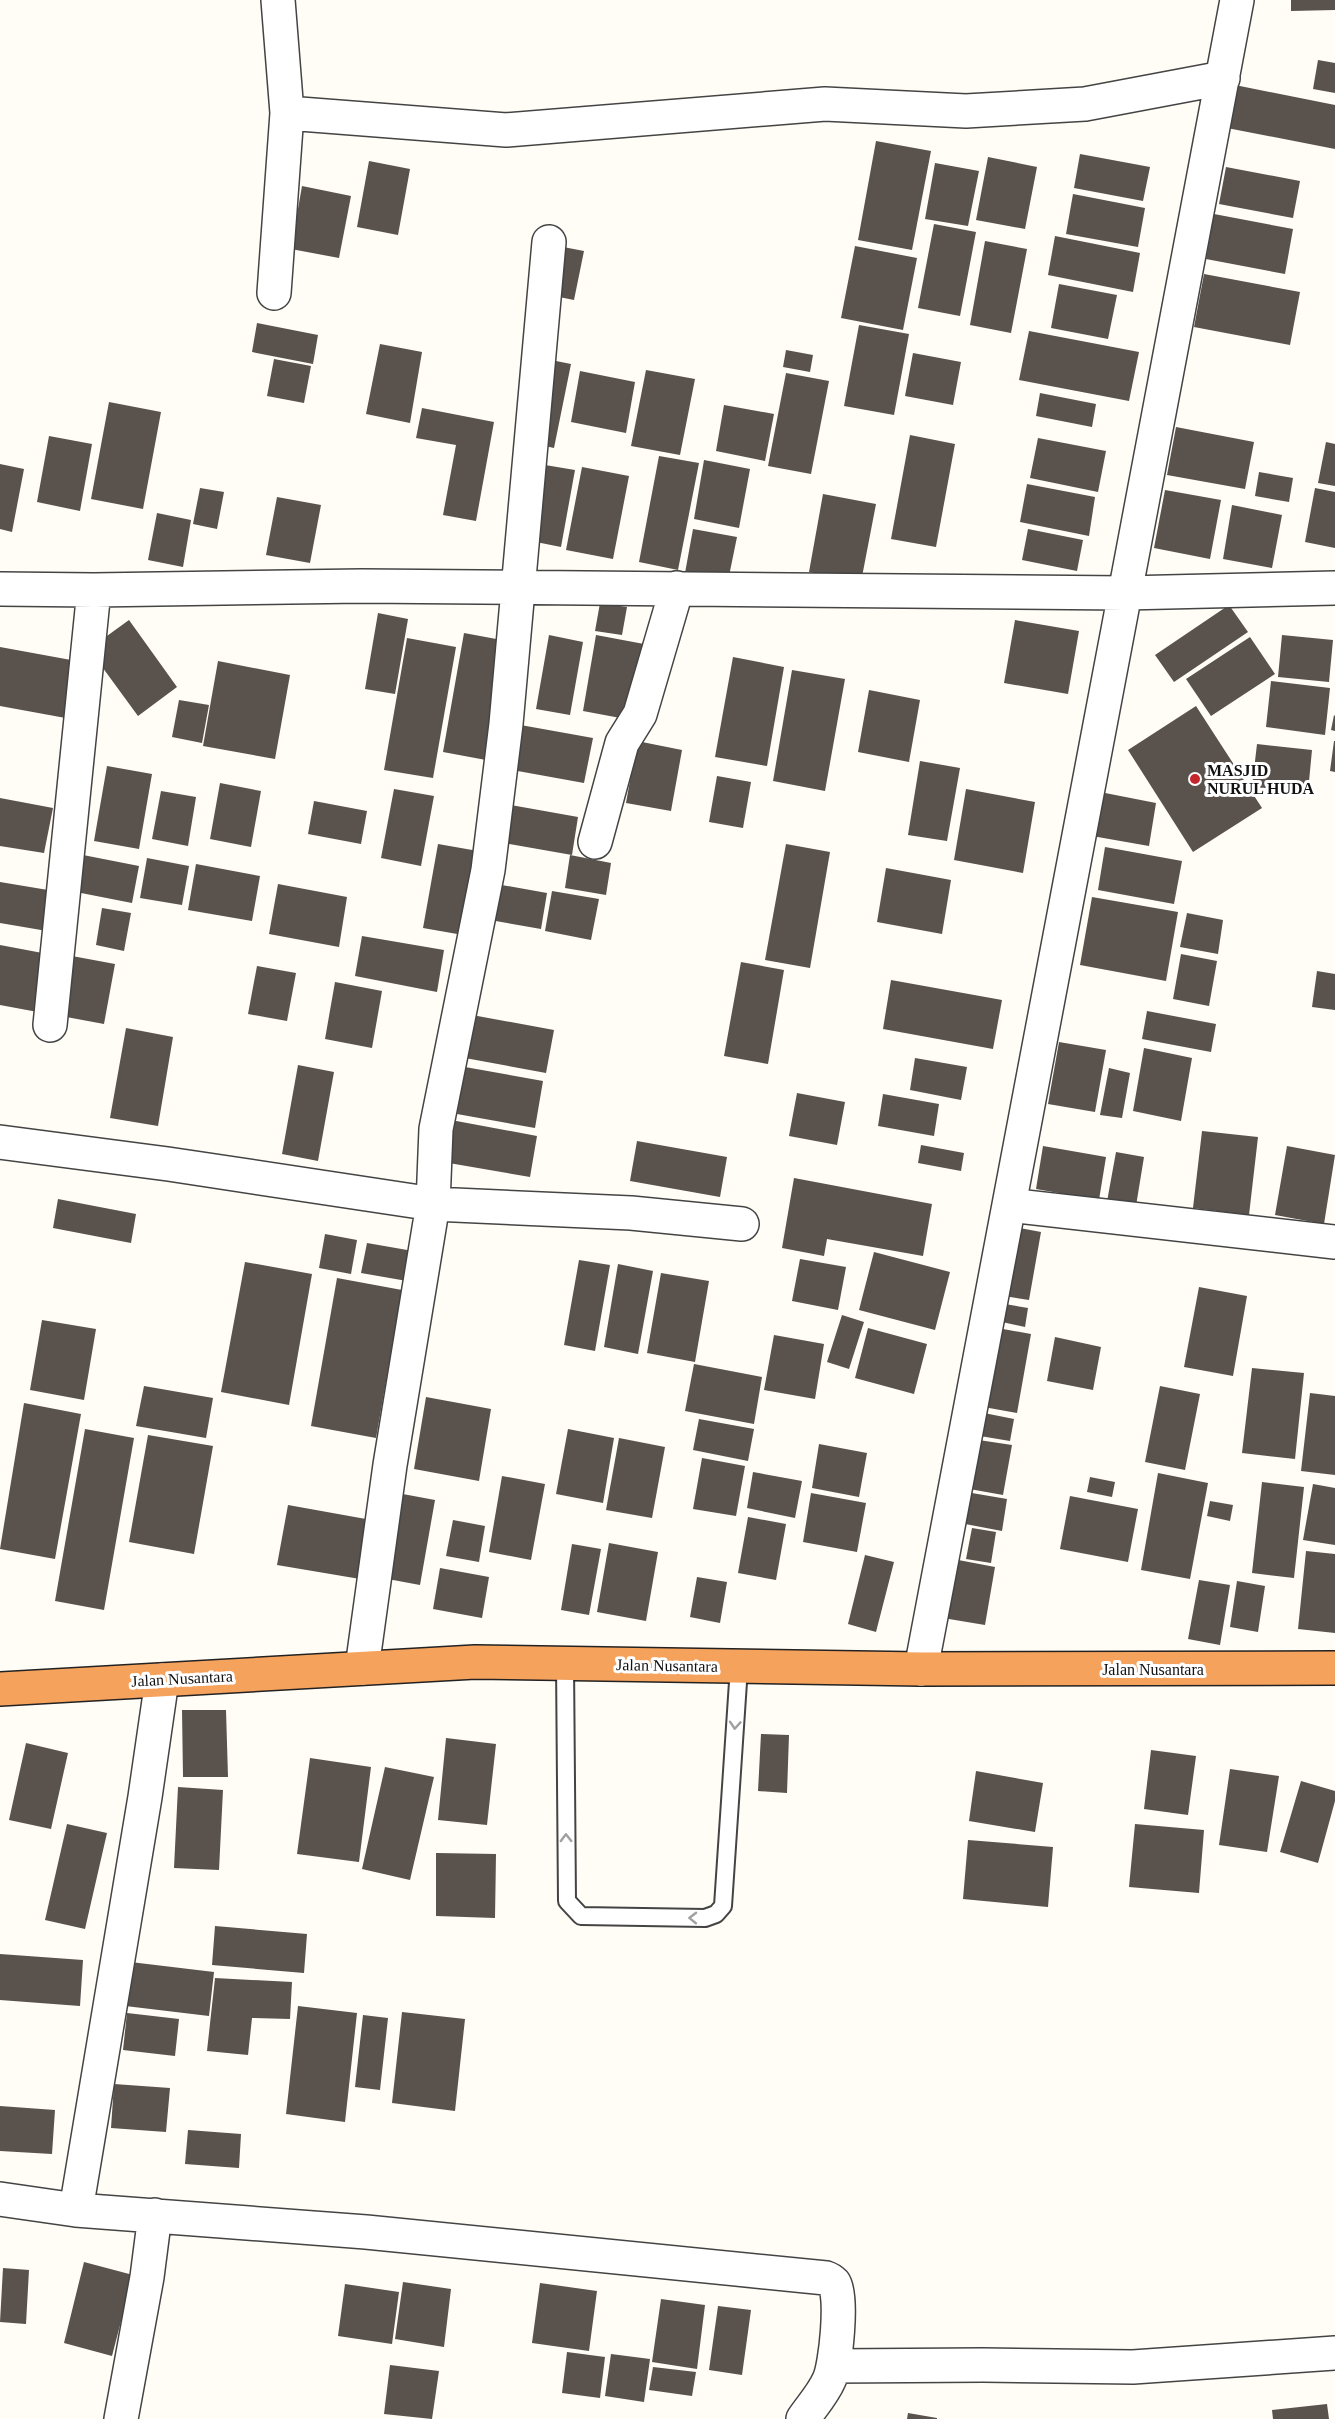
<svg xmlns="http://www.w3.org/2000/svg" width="1335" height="2419" font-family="Georgia,serif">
<rect width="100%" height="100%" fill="#fffdf5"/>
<path fill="#5a524d" d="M1291 0H1335V10L1291 11Z
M1318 60 1335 63V93L1313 89Z
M1235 85 1335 105V149L1227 128Z
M876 141 931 151 912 250 858 240Z
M1080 154 1150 167 1143 201 1074 188Z
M988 157 1037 167 1025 229 976 220Z
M369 161 410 169 398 235 357 227Z
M935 163 979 171 968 226 925 219Z
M1226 167 1300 181 1293 218 1219 204Z
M302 186 351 196 339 258 291 249Z
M1073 194 1145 208 1138 247 1066 234Z
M1214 214 1293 229 1285 274 1206 259Z
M934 224 976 232 960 316 918 308Z
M1055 236 1140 253 1133 292 1048 275Z
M985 241 1027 249 1011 333 970 325Z
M558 246 584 251 574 300 549 295Z
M855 246 917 258 903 330 841 318Z
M1204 274 1300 292 1290 345 1194 327Z
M1059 284 1117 295 1108 339 1051 328Z
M257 323 318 335 313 364 252 352Z
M859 325 909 334 894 415 844 406Z
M1029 331 1139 352 1129 401 1019 380Z
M380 344 422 352 410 423 366 414Z
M786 350 813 355 810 372 783 367Z
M913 353 961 362 953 405 905 396Z
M274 359 311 366 304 403 267 396Z
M551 360 571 364 554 448 536 444Z
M646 370 695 379 680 455 631 446Z
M580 371 635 382 626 433 571 422Z
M786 373 829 381 811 474 768 466Z
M1040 393 1096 404 1092 427 1036 416Z
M109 402 161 412 143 509 91 499Z
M724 405 774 414 765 461 716 451Z
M422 408 494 422 476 521 443 515 456 445 416 438Z
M1176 427 1254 442 1245 489 1167 475Z
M910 435 955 444 936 547 891 539Z
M49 436 92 444 80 511 37 502Z
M1038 438 1106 451 1098 492 1030 478Z
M1326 442 1335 444V486L1318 483Z
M659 456 699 463 678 570 639 562Z
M704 460 750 469 739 528 694 519Z
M0 464 24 469 12 532 0 529Z
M545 465 575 470 561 547 531 541Z
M582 467 629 476 613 559 566 550Z
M1259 472 1293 478 1289 502 1255 496Z
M1027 484 1095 497 1089 536 1020 522Z
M200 488 224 492 217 529 193 524Z
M1315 488 1335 492V548L1305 542Z
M1165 490 1221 500 1210 559 1154 548Z
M823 494 876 504 861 582 809 572Z
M277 497 321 505 310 563 266 555Z
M1232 505 1282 515 1272 568 1223 559Z
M157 513 191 520 183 567 148 560Z
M693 529 737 537 728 581 685 573Z
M1028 529 1083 540 1077 571 1022 560Z
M600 603 627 607 622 635 595 631Z
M1229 605 1248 632 1174 682 1155 655Z
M378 613 408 619 395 694 365 689Z
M129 620 177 687 138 716 89 649Z
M1015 620 1079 631 1068 694 1004 683Z
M464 633 507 641 486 760 443 752Z
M549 635 583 642 570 715 536 709Z
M596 635 644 644 631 720 583 711Z
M1282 635 1333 640 1329 682 1278 677Z
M1250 637 1275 674 1211 716 1186 679Z
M407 638 456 647 433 778 384 770Z
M0 647 82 662 71 719 0 706Z
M733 657 784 667 767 766 715 757Z
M218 661 290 675 275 759 203 746Z
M792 670 845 679 825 791 773 781Z
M1271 681 1330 688 1325 735 1266 727Z
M869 690 920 700 909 762 858 752Z
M179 700 209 705 202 743 172 737Z
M1196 706 1262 808 1193 852 1128 750Z
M1334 715 1335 716V731L1331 730Z
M515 724 593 738 584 783 507 769Z
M637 741 682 750 671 811 626 803Z
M1334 741H1335V772L1330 771Z
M1257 744 1312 750 1308 792 1252 787Z
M920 761 960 768 947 841 908 835Z
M107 766 152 774 139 849 94 841Z
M717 776 751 782 743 828 709 822Z
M220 783 261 791 251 847 210 839Z
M394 789 434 796 421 866 381 858Z
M966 789 1035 802 1023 873 954 860Z
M161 791 196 797 188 846 152 839Z
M1100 792 1156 803 1149 846 1092 836Z
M0 798 53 808 44 853 0 846Z
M314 801 367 811 361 844 308 834Z
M505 804 578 817 572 855 498 842Z
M438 844 478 851 463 935 423 928Z
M786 844 830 852 810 968 765 960Z
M1105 847 1182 861 1174 904 1098 890Z
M83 855 139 866 132 903 76 892Z
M570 855 611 863 606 895 565 888Z
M147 858 189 866 182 905 140 898Z
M196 864 260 876 252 921 188 910Z
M886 868 951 880 942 934 877 922Z
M0 882 54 891 47 931 0 923Z
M278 884 347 897 339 947 269 934Z
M496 884 547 893 541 929 490 920Z
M552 891 599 899 591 940 545 931Z
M1092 897 1178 912 1166 981 1080 965Z
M102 908 131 913 124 951 96 945Z
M1187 913 1223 920 1218 954 1180 947Z
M362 936 444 950 437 992 355 976Z
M0 945 53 955 43 1013 0 1005Z
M1181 954 1217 961 1209 1006 1173 999Z
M72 956 115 964 104 1024 61 1016Z
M741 962 784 970 768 1064 724 1056Z
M257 966 296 973 287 1021 248 1014Z
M1317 971 1335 974V1010L1312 1007Z
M891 980 1002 1000 993 1049 883 1029Z
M335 982 382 991 372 1048 325 1039Z
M1147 1011 1216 1024 1211 1052 1142 1039Z
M472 1015 554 1030 546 1073 465 1058Z
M126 1028 173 1037 158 1126 110 1118Z
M1059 1042 1106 1050 1095 1112 1048 1104Z
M1144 1048 1192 1058 1181 1121 1133 1111Z
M915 1058 967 1067 961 1100 910 1090Z
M298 1065 334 1072 318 1161 282 1154Z
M465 1067 543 1081 535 1128 457 1114Z
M1109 1068 1130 1073 1122 1118 1100 1115Z
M797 1093 845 1102 837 1145 789 1136Z
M883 1094 939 1104 934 1136 878 1126Z
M451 1120 537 1136 530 1177 443 1162Z
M1202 1131 1258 1137 1249 1215 1193 1208Z
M637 1141 727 1157 720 1197 630 1181Z
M921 1145 964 1153 961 1171 918 1163Z
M1043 1146 1106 1157 1099 1200 1036 1189Z
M1287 1146 1335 1155 1324 1224 1275 1215Z
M1116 1152 1144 1157 1135 1212 1106 1207Z
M794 1178 932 1204 923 1256 827 1239 824 1256 782 1248Z
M58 1199 136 1214 131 1243 53 1228Z
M1010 1226 1041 1232 1029 1300 998 1295Z
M325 1234 357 1240 351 1274 319 1268Z
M367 1243 413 1251 407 1281 361 1273Z
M874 1252 950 1272 935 1330 859 1310Z
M800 1259 846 1267 838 1310 792 1301Z
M579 1260 610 1265 595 1351 564 1345Z
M245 1262 312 1274 289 1405 221 1392Z
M618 1264 653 1271 638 1354 604 1347Z
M661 1273 709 1281 695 1362 647 1353Z
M337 1278 402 1290 376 1438 311 1426Z
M1199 1287 1247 1296 1233 1376 1184 1367Z
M1005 1304 1028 1308 1025 1327 1002 1322Z
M842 1315 864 1322 849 1369 827 1362Z
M42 1320 96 1329 84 1400 30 1390Z
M992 1327 1031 1334 1017 1413 978 1406Z
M868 1328 927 1344 914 1394 855 1378Z
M774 1335 824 1344 815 1399 764 1390Z
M1055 1337 1101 1347 1093 1390 1047 1381Z
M694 1364 762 1377 754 1424 685 1411Z
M1252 1368 1304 1373 1295 1459 1242 1453Z
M144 1386 213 1398 206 1438 136 1426Z
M1160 1386 1200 1394 1185 1470 1145 1462Z
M1310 1393 1335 1396V1475L1301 1471Z
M426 1397 491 1409 479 1481 414 1469Z
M24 1403 81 1414 55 1559 0 1549Z
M984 1413 1014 1419 1010 1441 980 1436Z
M699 1419 754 1429 748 1461 693 1450Z
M85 1429 134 1438 104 1610 55 1601Z
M568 1429 614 1438 603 1503 556 1494Z
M148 1435 213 1446 194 1554 129 1542Z
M619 1438 665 1447 652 1518 606 1510Z
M972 1439 1012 1445 1003 1495 964 1488Z
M819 1444 867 1453 859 1497 812 1488Z
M702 1458 745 1466 736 1516 693 1509Z
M753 1472 802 1481 795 1518 747 1508Z
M1158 1473 1208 1483 1190 1579 1141 1570Z
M502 1476 545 1484 531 1560 489 1552Z
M1090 1477 1115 1482 1112 1497 1087 1492Z
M1262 1482 1304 1487 1294 1578 1252 1573Z
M1313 1484 1335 1488V1545L1303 1540Z
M392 1492 435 1500 420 1585 377 1577Z
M966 1492 1007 1499 1002 1531 960 1523Z
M811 1493 866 1503 857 1552 803 1542Z
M1070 1496 1138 1509 1128 1562 1060 1549Z
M1210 1501 1233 1505 1230 1521 1207 1516Z
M288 1505 377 1521 366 1580 277 1565Z
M748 1517 786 1524 776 1580 738 1573Z
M453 1520 485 1526 479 1562 446 1556Z
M972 1528 996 1532 991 1563 966 1559Z
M609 1543 658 1552 646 1621 597 1612Z
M572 1544 601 1549 589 1615 561 1610Z
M1306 1551 1335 1554V1633L1298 1629Z
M865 1555 894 1562 876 1632 848 1624Z
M953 1559 995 1567 985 1625 943 1618Z
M440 1568 489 1577 482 1618 433 1609Z
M697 1577 727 1582 720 1623 690 1617Z
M1199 1580 1230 1585 1220 1645 1188 1639Z
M1237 1581 1265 1586 1258 1632 1230 1627Z
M182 1710H226L228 1777H183Z
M761 1734 789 1735 787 1793 758 1791Z
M446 1738 496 1744 487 1825 438 1820Z
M26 1743 68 1753 51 1829 9 1820Z
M1151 1750 1196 1756 1188 1815 1144 1809Z
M310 1758 371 1767 359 1862 297 1854Z
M385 1767 434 1777 410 1880 362 1869Z
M1230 1769 1279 1776 1267 1852 1219 1845Z
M976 1771 1043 1783 1035 1832 969 1821Z
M1301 1781 1335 1791V1801L1318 1863 1280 1852Z
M178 1787 223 1790 219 1870 174 1868Z
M67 1824 107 1833 85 1929 45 1920Z
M1135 1824 1204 1830 1199 1893 1129 1887Z
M968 1840 1053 1847 1048 1907 963 1899Z
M436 1853 496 1854 495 1918 436 1916Z
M215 1926 307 1934 304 1973 212 1965Z
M0 1954 83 1960 80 2006 0 2000Z
M122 1961 214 1972 209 2016 117 2005Z
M215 1978 292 1982 290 2019 252 2018 248 2055 207 2051Z
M298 2006 357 2013 345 2122 286 2114Z
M402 2012 465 2019 455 2111 392 2103Z
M127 2013 179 2019 175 2056 123 2050Z
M363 2015 388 2018 380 2090 355 2087Z
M114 2084 170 2088 166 2132 111 2128Z
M0 2106 55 2110 52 2154 0 2151Z
M188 2130 241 2134 239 2168 185 2164Z
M84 2262 133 2275 112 2356 64 2343Z
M3 2268 29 2270 26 2324 0 2322Z
M403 2282 451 2289 444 2347 395 2339Z
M540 2283 597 2291 589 2351 532 2343Z
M345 2284 399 2292 392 2344 338 2336Z
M661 2299 705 2305 697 2369 652 2362Z
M718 2306 751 2310 742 2375 709 2370Z
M567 2352 605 2357 600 2398 562 2393Z
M611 2354 650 2359 644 2402 605 2396Z
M390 2365 439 2371 432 2419 384 2414Z
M653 2367 696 2372 692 2396 649 2390Z
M1327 2404 1329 2419H1273L1272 2410Z
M908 2413 937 2418V2419H907Z"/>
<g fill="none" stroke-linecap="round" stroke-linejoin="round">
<g stroke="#444" stroke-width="20">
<path id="lane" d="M565 1663 567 1901 581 1916 705 1918 716 1914 723 1906 739 1667"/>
</g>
<g stroke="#444" stroke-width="36">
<path id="street" d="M287 113 506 130 825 104 966 111 1085 104 1223 78
M274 293 287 113 278 0
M0 589 94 590 362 586 1125 593 1237 0
M595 842 622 743 640 714 677 588
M50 1025 94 590
M0 1142 168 1164 433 1204 631 1213 742 1224
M1009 1205 1335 1242
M362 1668 390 1465 433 1204 436 1129 488 870 506 724 549 242
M921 1669 1125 593 1335 588
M0 2199 76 2210 366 2232 826 2278C829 2279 832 2281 834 2283 843 2295 836 2366 829 2380 823 2394 811 2407 803 2419
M76 2210 145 1797 162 1680
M834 2366 983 2365 1133 2367 1335 2353
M121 2419 147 2277 155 2215"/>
</g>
<g stroke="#222" stroke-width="36">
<path id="highway" d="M0 1689 475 1662 921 1669 1335 1668"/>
</g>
<use href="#lane" stroke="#fff" stroke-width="16"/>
<use href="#street" stroke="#fff" stroke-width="33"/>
<use href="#highway" stroke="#f5a25d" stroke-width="33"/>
</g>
<defs><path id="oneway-chevron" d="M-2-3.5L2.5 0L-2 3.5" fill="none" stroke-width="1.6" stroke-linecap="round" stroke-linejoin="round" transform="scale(1.5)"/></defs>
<g stroke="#a0a0a0">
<use href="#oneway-chevron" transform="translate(735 1725) rotate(94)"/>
<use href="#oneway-chevron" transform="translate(566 1838) rotate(-91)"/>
<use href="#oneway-chevron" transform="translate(693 1918) rotate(-179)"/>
</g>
<circle fill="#c4262e" stroke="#fff" stroke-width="2" cx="1195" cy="779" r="6"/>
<g text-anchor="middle" stroke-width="6" stroke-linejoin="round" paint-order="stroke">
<g font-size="16" font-weight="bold" fill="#111" stroke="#fff" text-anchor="start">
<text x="1207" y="776">MASJID<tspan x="1207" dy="18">NURUL HUDA</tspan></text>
</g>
<g font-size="16" fill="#111" stroke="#fff">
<text transform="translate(667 1665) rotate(1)" y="6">Jalan Nusantara</text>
<text x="1153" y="1675">Jalan Nusantara</text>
<text transform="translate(182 1678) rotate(-3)" y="6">Jalan Nusantara</text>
</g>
</g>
</svg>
